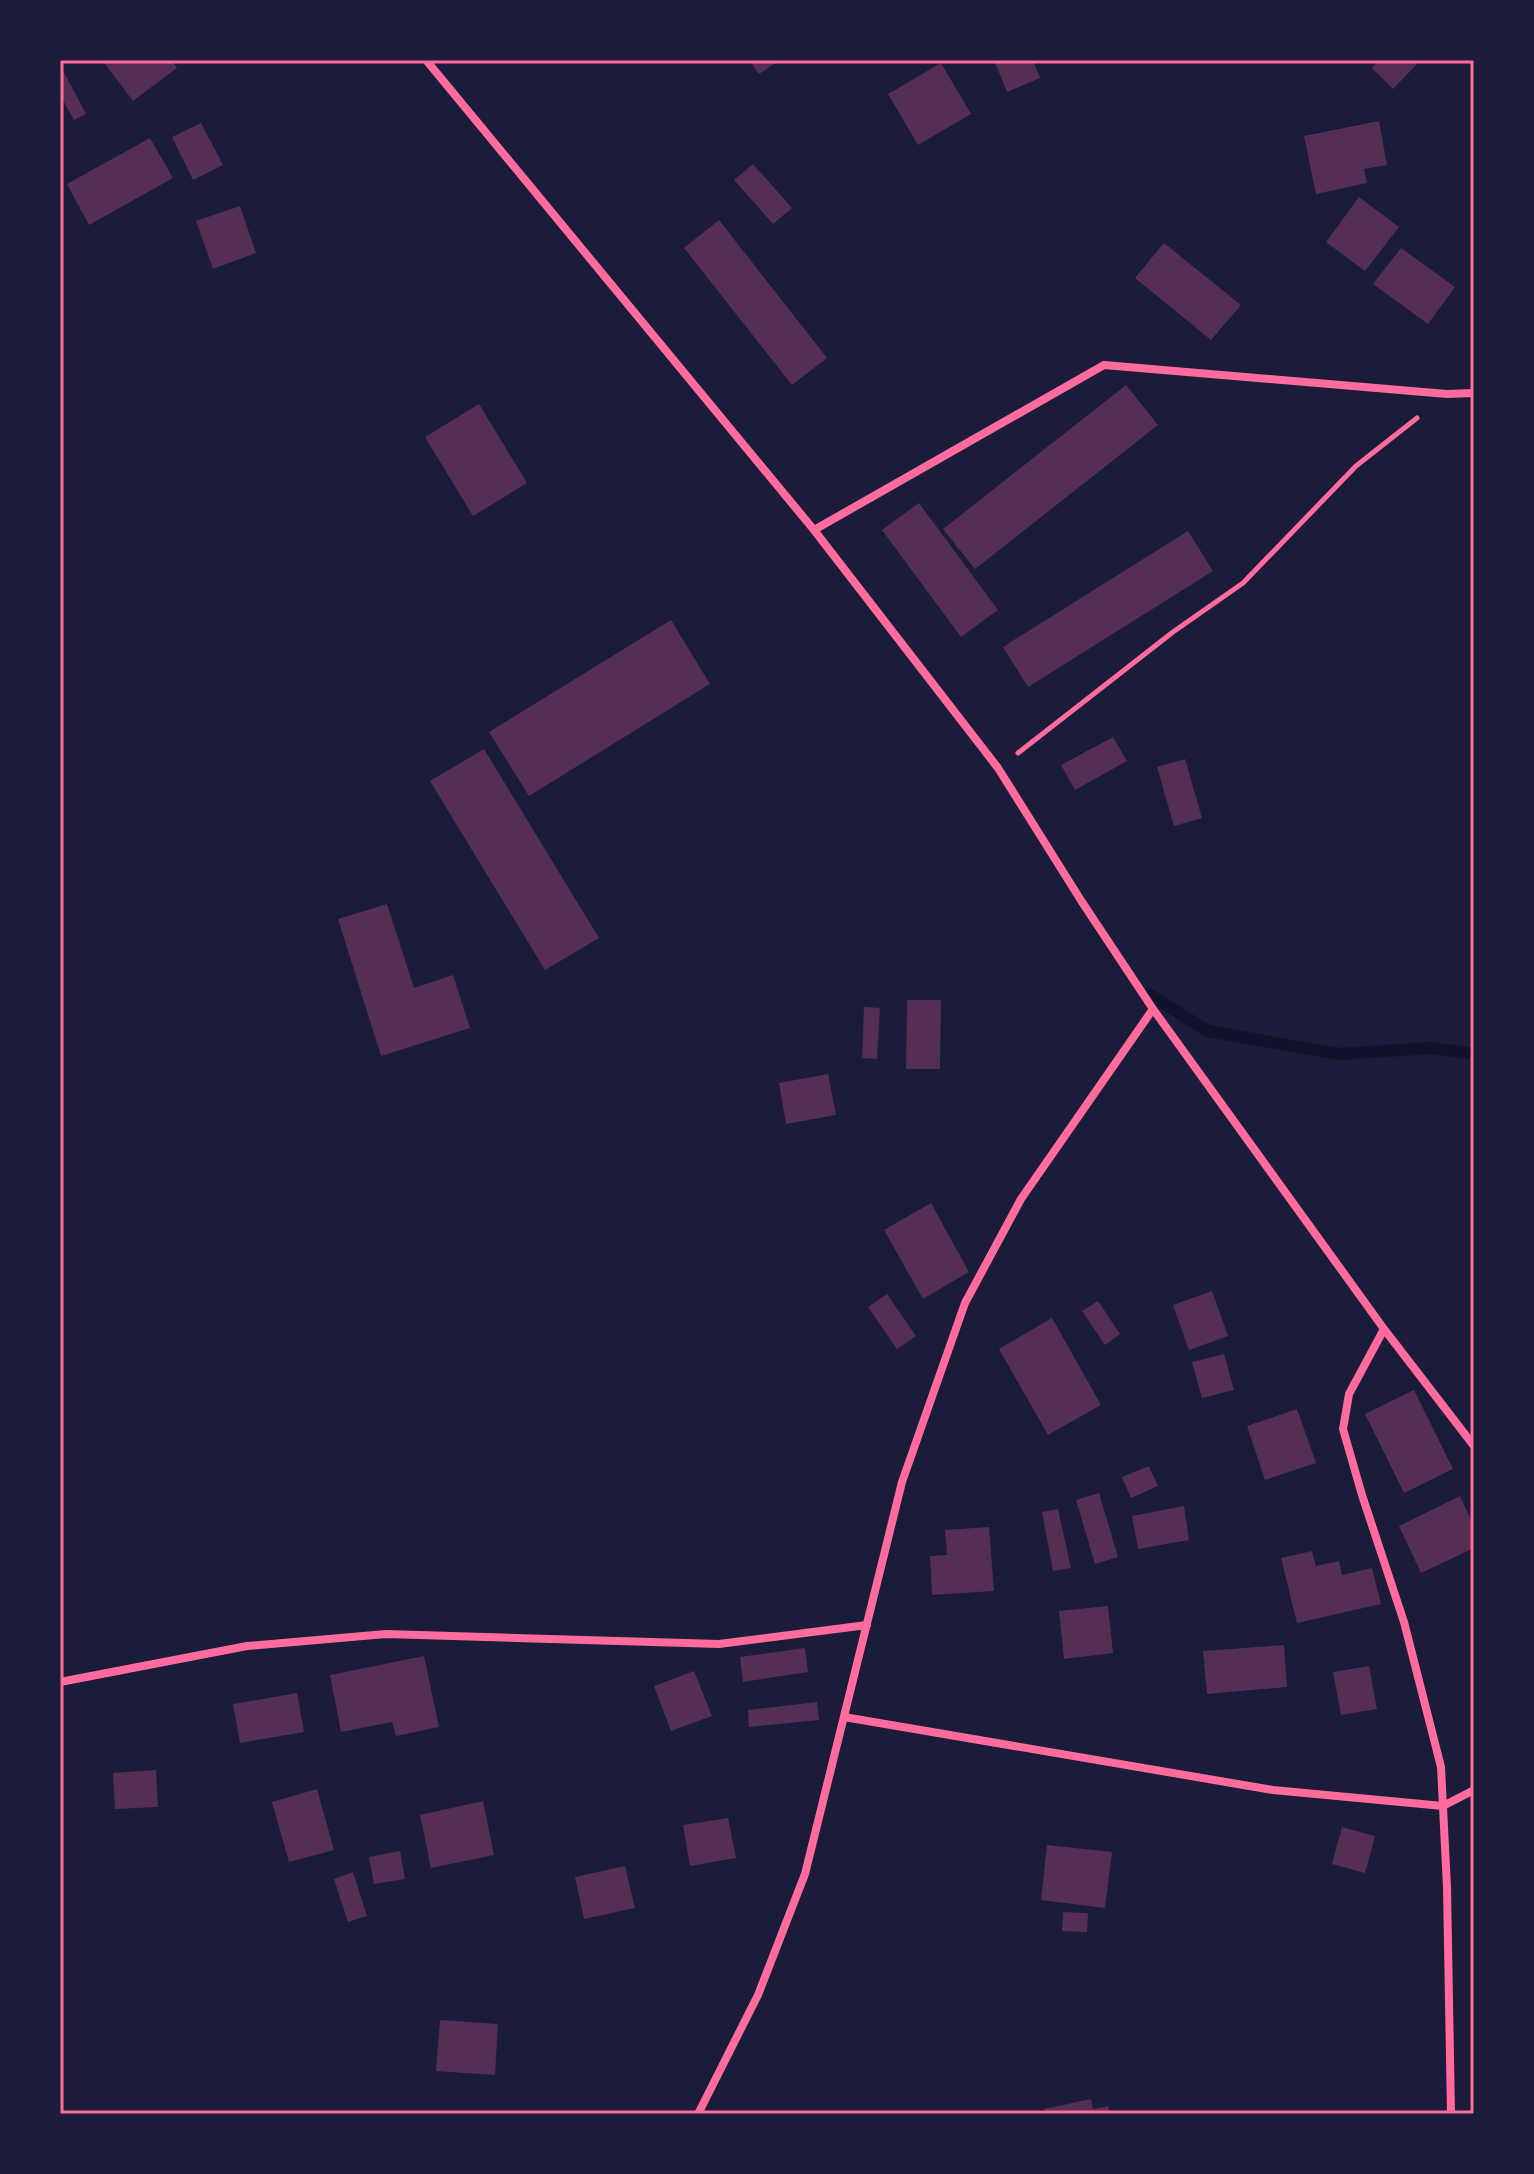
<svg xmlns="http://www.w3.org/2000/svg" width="1534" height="2174" font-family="Quicksand,sans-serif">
<rect width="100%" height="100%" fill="#1b1b3a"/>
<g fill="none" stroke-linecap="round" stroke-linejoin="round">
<path stroke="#12122b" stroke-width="12" d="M1150 995 1208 1031 1338 1054 1432 1048 1474 1054"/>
</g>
<path fill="#542f53" d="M102 60H171L177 68 133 101Z
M749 60H780L759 74Z
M994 60H1033L1040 78 1007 92Z
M1379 60H1413L1417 64 1393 89 1372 68Z
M941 63 971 114 918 145 888 94Z
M60 65 86 114 74 120 60 95Z
M1379 121 1387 165 1364 169 1367 183 1316 194 1304 136Z
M201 123 223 165 193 180 172 137Z
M150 138 173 178 89 225 67 184Z
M753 164 792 208 773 224 734 180Z
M1359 197 1399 227 1365 271 1326 242Z
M240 206 256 253 213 269 196 221Z
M719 220 827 358 792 385 684 248Z
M1164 243 1241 305 1211 340 1135 278Z
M1401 248 1455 287 1428 324 1373 284Z
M1126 385 1158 425 975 569 943 529Z
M479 404 527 483 473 516 425 437Z
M919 503 998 610 961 637 882 530Z
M1188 531 1213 571 1028 687 1003 647Z
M671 620 710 684 529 796 489 732Z
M1113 737 1127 761 1075 790 1061 765Z
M484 749 599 938 545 970 430 781Z
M1185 759 1202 818 1174 826 1157 767Z
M387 904 414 988 453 975 470 1028 381 1056 338 919Z
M907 1000H941L940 1069H906Z
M864 1007 880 1008 877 1059 862 1058Z
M828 1074 836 1115 786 1124 779 1083Z
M931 1203 969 1272 923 1299 884 1230Z
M1212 1291 1228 1336 1189 1350 1173 1305Z
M887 1294 916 1336 897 1349 868 1307Z
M1098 1301 1120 1334 1105 1345 1082 1311Z
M1052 1318 1101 1405 1048 1435 999 1349Z
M1224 1354 1234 1390 1202 1398 1192 1362Z
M1414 1390 1453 1469 1404 1493 1365 1414Z
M1297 1409 1316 1463 1265 1480 1247 1426Z
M1149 1466 1158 1486 1131 1498 1122 1477Z
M1099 1493 1118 1557 1095 1564 1076 1500Z
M1460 1496 1474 1526V1548L1421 1573 1399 1526Z
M1184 1506 1189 1540 1138 1549 1132 1516Z
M1058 1509 1071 1568 1053 1571 1042 1512Z
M989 1527 994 1591 932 1595 930 1556 947 1555 945 1530Z
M1312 1551 1316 1566 1339 1561 1342 1575 1372 1568 1381 1604 1297 1623 1281 1558Z
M1108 1606 1113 1653 1064 1659 1059 1611Z
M1284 1645 1287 1687 1207 1694 1203 1651Z
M805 1648 808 1672 743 1682 740 1657Z
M424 1656 439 1727 396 1736 392 1722 341 1732 330 1675Z
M1369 1666 1377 1709 1341 1715 1333 1672Z
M694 1671 712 1716 671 1731 654 1686Z
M297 1693 304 1732 240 1743 233 1704Z
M817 1702 819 1720 749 1727 748 1710Z
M156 1770 158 1807 115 1809 113 1773Z
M317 1789 334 1850 289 1862 272 1802Z
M483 1801 494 1855 431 1868 420 1815Z
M728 1818 736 1858 690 1866 683 1825Z
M1342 1827 1375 1836 1365 1873 1332 1864Z
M1047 1845 1112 1852 1105 1908 1041 1900Z
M400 1851 405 1879 374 1884 369 1857Z
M625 1866 635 1908 584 1919 575 1877Z
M353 1872 367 1916 348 1922 334 1879Z
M1063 1912 1088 1913 1087 1932 1062 1931Z
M440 2020 498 2024 495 2075 436 2071Z
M1091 2099 1093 2109 1108 2106 1110 2114H1045L1044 2109Z"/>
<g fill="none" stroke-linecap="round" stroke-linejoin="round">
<path stroke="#ff6b9d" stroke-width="5" d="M1018 753 1173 632 1243 583 1356 466 1417 418"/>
<path stroke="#ff6b9d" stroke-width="8" d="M426 60 814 530 998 768 1082 902 1153 1009 1384 1329 1474 1446
M814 530 1104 365 1447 394 1474 393
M1384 1329 1349 1394 1343 1429 1362 1495 1404 1622 1441 1767 1447 1887 1451 2114
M60 1682 247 1646 386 1634 719 1644 867 1625
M844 1717 1273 1790 1443 1806 1474 1790
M698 2114 758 1995 805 1874 902 1482 965 1303 1021 1199 1153 1009"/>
</g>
<rect width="1534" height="2174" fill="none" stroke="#1b1b3a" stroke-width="124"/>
<rect x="62" y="62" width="1410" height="2050" fill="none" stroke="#ff6b9d" stroke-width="3"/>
</svg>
